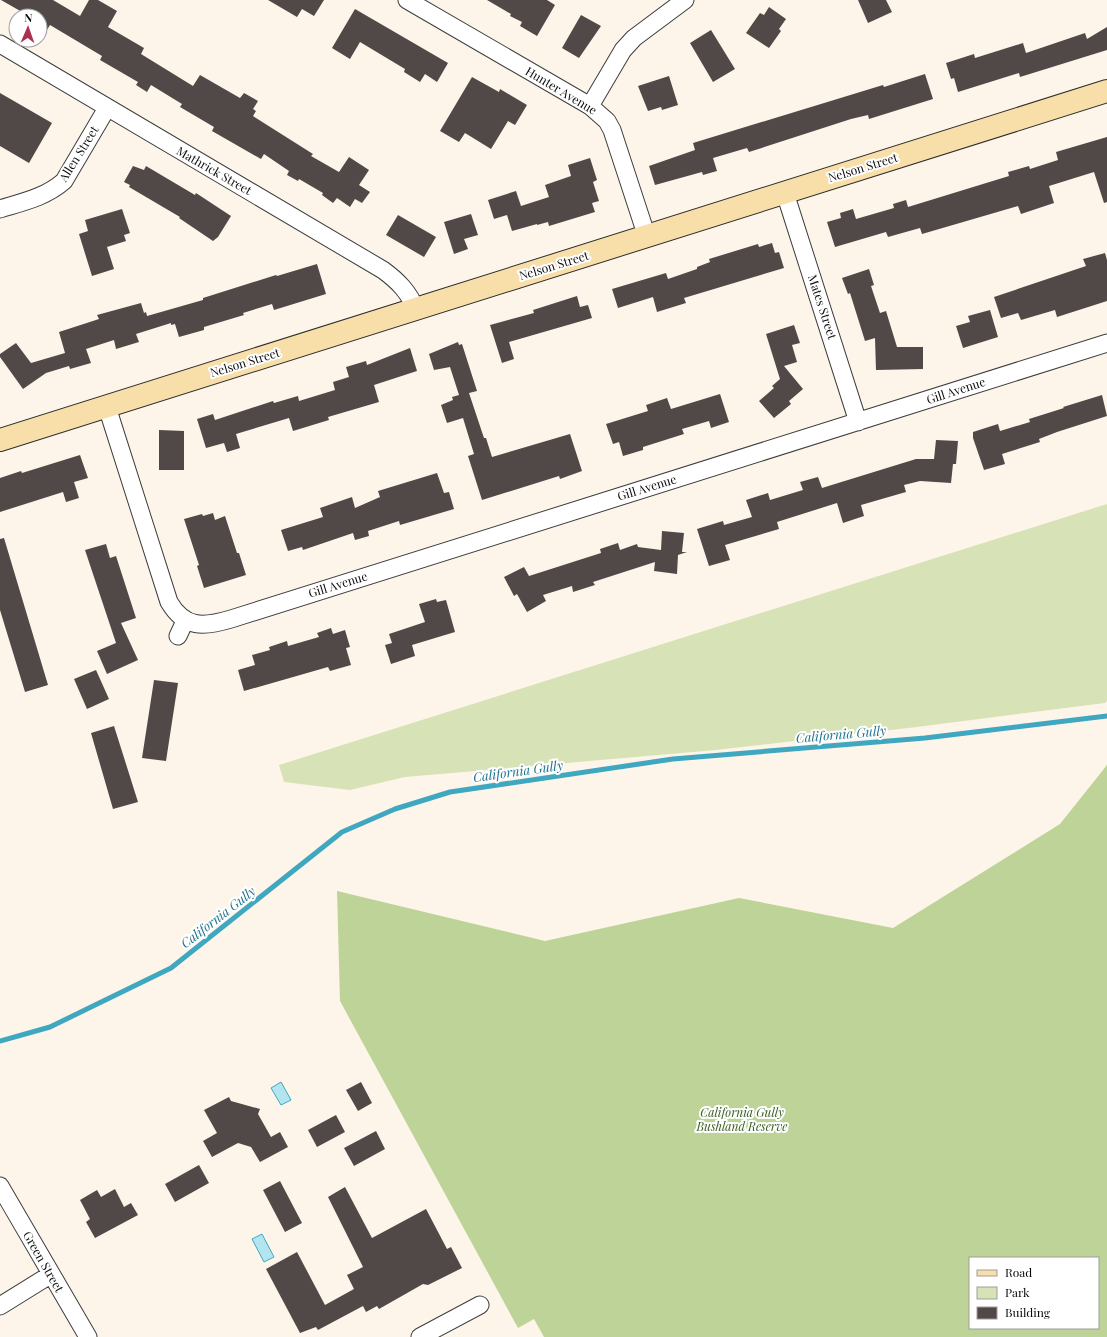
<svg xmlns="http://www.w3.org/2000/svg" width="1107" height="1337" font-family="'Playfair Display',serif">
<rect width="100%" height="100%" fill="#fdf5e9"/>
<path fill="#d7e3b7" d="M1107 504V701L1105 703 917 727 716 750 405 777 350 790 284 782 279 765Z"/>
<path fill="#bed397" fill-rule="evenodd" d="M1107 765V1337H544L534 1319 518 1328 340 1001 337 891 545 941 739 898 893 928 1060 824ZM970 1258H1098V1328H970Z"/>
<path fill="#b2e5f0" stroke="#40a7c0" d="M281 1082 291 1100 281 1105 271 1088Z
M262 1234 274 1257 264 1262 252 1239Z"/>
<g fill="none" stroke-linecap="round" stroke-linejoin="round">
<path stroke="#40a7c0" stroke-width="5" d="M0 1041 50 1027 171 968 342 832 395 809 450 792 673 759 925 738 1107 716"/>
</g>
<path fill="#514948" d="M1 0H53L80 16 89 0H98L117 11 108 27 144 48 141 54 193 86 200 75 240 98 244 93 258 101 253 109 256 111 253 116 313 154 311 156 339 172 349 157 369 170 359 185 370 192 362 203 355 199 350 207 337 198 333 203 322 195 323 193 299 179 298 181 287 175 289 171 264 154 261 159 212 131 214 127 180 107 182 104 151 85 147 92 136 85 138 82 100 60 102 56 50 25 40 41V16H29Z
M268 0H324L314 16 302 9 297 17Z
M487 0H547L555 5 537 36 520 26 522 22 510 16 511 14Z
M858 0H886L892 12 868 23Z
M769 7 786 19 779 29 781 31 769 48 746 33 760 13 764 15Z
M355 9 448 63 437 82 425 74 420 82 404 72 405 69 360 42 350 59 332 48Z
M581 15 601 26 579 58 562 48Z
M1107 27V50L1020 77 1019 73 958 92 954 78 951 79 946 63 974 54 975 58 1023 43 1026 53 1085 33 1087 39Z
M711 30 735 69 713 82 690 43Z
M925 74 933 99 869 119 868 115 851 119 749 152 747 148 713 158 717 171 703 175 702 172 655 185 649 166 695 150 693 143 883 85 884 87Z
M669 76 678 105 662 110 661 107 648 111 638 86Z
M472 77 499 92 500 89 527 105 515 125 508 121 491 149 465 133 459 142 440 131Z
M0 93 52 123 29 163 0 146Z
M1107 137V202L1104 203 1094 172 1049 186 1054 203 1021 214 1018 206 922 234 920 228 888 237 886 232 835 247 827 222 841 218 840 213 853 209 856 219 894 208 893 204 906 200 908 207 1009 176 1008 172 1029 166 1030 169 1058 160 1056 152Z
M590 158 597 180 593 182 599 201 592 203 595 212 549 226 548 222 537 225V224L512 231 507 215 494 219 488 200 516 191 521 206 549 197 545 185 571 176 568 165Z
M133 166 144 170 146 166 195 195 196 193 231 216 218 237 213 241 179 218 180 217 129 187 130 185 124 182Z
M122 209 130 233 124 235 126 241 107 247 114 269 92 276 79 234 88 231 85 220Z
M471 214 478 235 464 239 468 249 454 254 444 222Z
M398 215 436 237 424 257 386 235Z
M772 243 775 253 779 252 784 268 684 298 686 303 657 312 653 297 618 308 612 289 666 273 668 279 697 269V267L710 262 709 259 758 244 759 247Z
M1105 253 1107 260V301L1057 317 1055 310 1021 320 1018 313 1001 318 994 297 1086 266 1083 259Z
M317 264 326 294 274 310 272 304 243 313 244 315 204 327V330L179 337 175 324 171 325V323L136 334 139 342 116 349 114 340 86 349 91 363 70 369 69 366 46 373 23 389 0 357V354L16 343 31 363 65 353 59 332 99 319 97 315 141 303 144 313 146 312 147 316 203 300V298L276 275 277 276Z
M869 269 874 285 871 286 880 313 886 311 897 347H923V369L876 370 875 338 865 341 850 293 848 294 842 278Z
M577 296 580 307 588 305 592 318 509 342 514 359 502 363 490 325 534 313 533 310Z
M990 310 998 337 963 348 956 326 970 322 968 316Z
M794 325 800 343 792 345 797 362 784 366 803 389 789 401 791 404 774 418 759 401 774 388 772 386 780 379 766 334Z
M458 342 459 345 462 344 477 391 469 393 484 438H486L492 457 570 434 582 471 560 479 559 476 482 500 468 456 474 454 463 418 447 423 441 405 453 400 452 397 459 395 450 367 434 370 429 354Z
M410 348 417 371 374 385 379 402 328 417 329 420 293 431 289 418 236 434 240 448 227 452 224 443 206 448 197 419 213 414 215 420 273 401 274 403 298 396 299 401 335 390 333 382 349 377 346 367 366 361 367 365Z
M720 394 729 422 711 428 709 421 682 429 684 434 643 447V450L623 456 619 442 613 444 606 424 648 411 646 405 667 398 671 409Z
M1102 395 1107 416 1057 432 1039 439 1040 442 1002 454 1005 464 984 470 973 438V432L998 424 1000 431 1030 422 1029 419 1064 408 1063 407Z
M159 430 184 431V470H159Z
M936 440 958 441 956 464H953L951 483 920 481 904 485 906 492 861 505 864 516 843 523 837 503 777 522 779 529 725 545 730 560 709 566 697 529 723 521 724 525 752 517 746 500 768 493 770 500 803 490 800 482 818 477 822 488 916 459H934Z
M80 455 88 478 74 482 79 498 66 502 63 492 0 512V478L21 471 22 473Z
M437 473 444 493 449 492 454 509 400 525 399 521 368 531 369 536 355 540 353 533 303 550 302 547 288 551 281 530 323 517 320 508 352 497 355 508 380 497 378 491Z
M213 513 215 520 225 516 237 553H239L246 575 204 588 197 566 199 565 184 519 202 514 203 516Z
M662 531 684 533 682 552H687L678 555 677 574 654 571 655 562 593 582 595 585 573 592 572 586 543 595 546 601 527 612 517 594 514 596 504 577 524 567 529 576 601 553 600 549 618 543 620 550 637 544 638 547 661 550Z
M4 538 48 685 25 692 0 610V539Z
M106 544 110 558 116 556 136 618 121 623 138 660 107 674 97 651 116 643 85 550Z
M436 599 437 602 446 600 455 632 412 645 415 656 391 664 385 645 392 643 389 634 425 622 419 604Z
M331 628 333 634 345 630 350 647 346 648 351 665 330 671 328 667 244 691 238 670 255 665 252 655 270 650 269 647 287 641 288 646 319 637 317 633Z
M96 670 109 699 87 709 74 679Z
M154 680 178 683 166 761 142 758Z
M114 726 138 802 113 809 91 733Z
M361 1082 372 1103 358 1111 346 1090Z
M229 1097 231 1101 260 1109 258 1114 271 1137 280 1132 288 1147 260 1162 251 1147 238 1143 212 1157 203 1141 217 1133 204 1110Z
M336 1115 345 1132 317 1147 308 1130Z
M376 1131 385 1149 354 1166 344 1148Z
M199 1165 209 1183 175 1202 165 1184Z
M280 1181 302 1223 285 1232 263 1190Z
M345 1187 372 1238 426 1209 447 1249 451 1247 462 1268 428 1285 423 1284 379 1309 377 1306 366 1312 363 1306 318 1330 316 1327 300 1333 266 1269 297 1252 325 1305 354 1289 347 1275 363 1267 328 1197Z
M115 1189 124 1207 131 1203 138 1215 95 1238 86 1222 90 1219 80 1200 97 1190 101 1197Z"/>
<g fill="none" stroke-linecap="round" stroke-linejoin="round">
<g stroke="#3d3d3d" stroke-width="19">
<path id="street" d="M407 0 590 106 607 121 612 130 647 237
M0 44 383 270C398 281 409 292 416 310
M590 106 623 50 634 38 685 0
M785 193 858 422
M0 209C23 202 46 197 64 181L107 108
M107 407 169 602C185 629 204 627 231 619L1107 343
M178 636 185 621
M0 1186 88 1337
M0 1306 50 1275
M420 1337 480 1305"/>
</g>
<g stroke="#2c2c2c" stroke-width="24">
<path id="secondary" d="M0 440 1107 91"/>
</g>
<use href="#street" stroke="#fff" stroke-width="17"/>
<use href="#secondary" stroke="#f8dfa9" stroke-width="22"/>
</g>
<g text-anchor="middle" stroke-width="4" stroke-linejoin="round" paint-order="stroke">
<g font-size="12" fill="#0a0a0a" stroke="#fff">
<text transform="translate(561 91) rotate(31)" y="4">Hunter Avenue</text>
<text transform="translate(79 154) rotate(-58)" y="4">Allen Street</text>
<text transform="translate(863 168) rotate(-17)" y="4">Nelson Street</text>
<text transform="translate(214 171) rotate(30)" y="4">Mathrick Street</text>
<text transform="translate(554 266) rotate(-17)" y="4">Nelson Street</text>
<text transform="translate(822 307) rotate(72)" y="4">Mates Street</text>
<text transform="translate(245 363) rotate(-17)" y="4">Nelson Street</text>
<text transform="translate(956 391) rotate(-18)" y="4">Gill Avenue</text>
<text transform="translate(647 488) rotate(-17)" y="4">Gill Avenue</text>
<text transform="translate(338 585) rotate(-17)" y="4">Gill Avenue</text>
<text transform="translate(43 1262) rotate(60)" y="4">Green Street</text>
</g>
<g font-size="12" font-style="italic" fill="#395b21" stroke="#fff">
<text x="742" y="1117">California Gully<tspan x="742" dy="14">Bushland Reserve</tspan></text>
</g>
<g font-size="13" font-style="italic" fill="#20758f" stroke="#fff">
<text transform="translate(841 734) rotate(-5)" y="5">California Gully</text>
<text transform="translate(518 771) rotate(-8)" y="5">California Gully</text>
<text transform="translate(218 917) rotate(-38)" y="5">California Gully</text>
</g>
</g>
<rect x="969" y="1257" width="130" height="72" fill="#ffffff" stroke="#9d9d9d"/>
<rect x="977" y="1270" width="20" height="6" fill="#f8dfa9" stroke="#9d9d9d"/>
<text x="1005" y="1277" font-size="12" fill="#0a0a0a">Road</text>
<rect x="977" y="1287" width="20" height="12" fill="#d7e3b7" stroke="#9d9d9d"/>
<text x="1005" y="1297" font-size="12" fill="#0a0a0a">Park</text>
<rect x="977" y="1307" width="20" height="12" fill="#514948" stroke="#9d9d9d"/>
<text x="1005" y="1317" font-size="12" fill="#0a0a0a">Building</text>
<g transform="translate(28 28) rotate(2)"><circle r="19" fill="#ffffff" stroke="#9d9d9d"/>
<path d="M0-3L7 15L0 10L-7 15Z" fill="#ac304f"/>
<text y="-6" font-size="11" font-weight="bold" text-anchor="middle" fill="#0a0a0a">N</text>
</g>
</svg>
